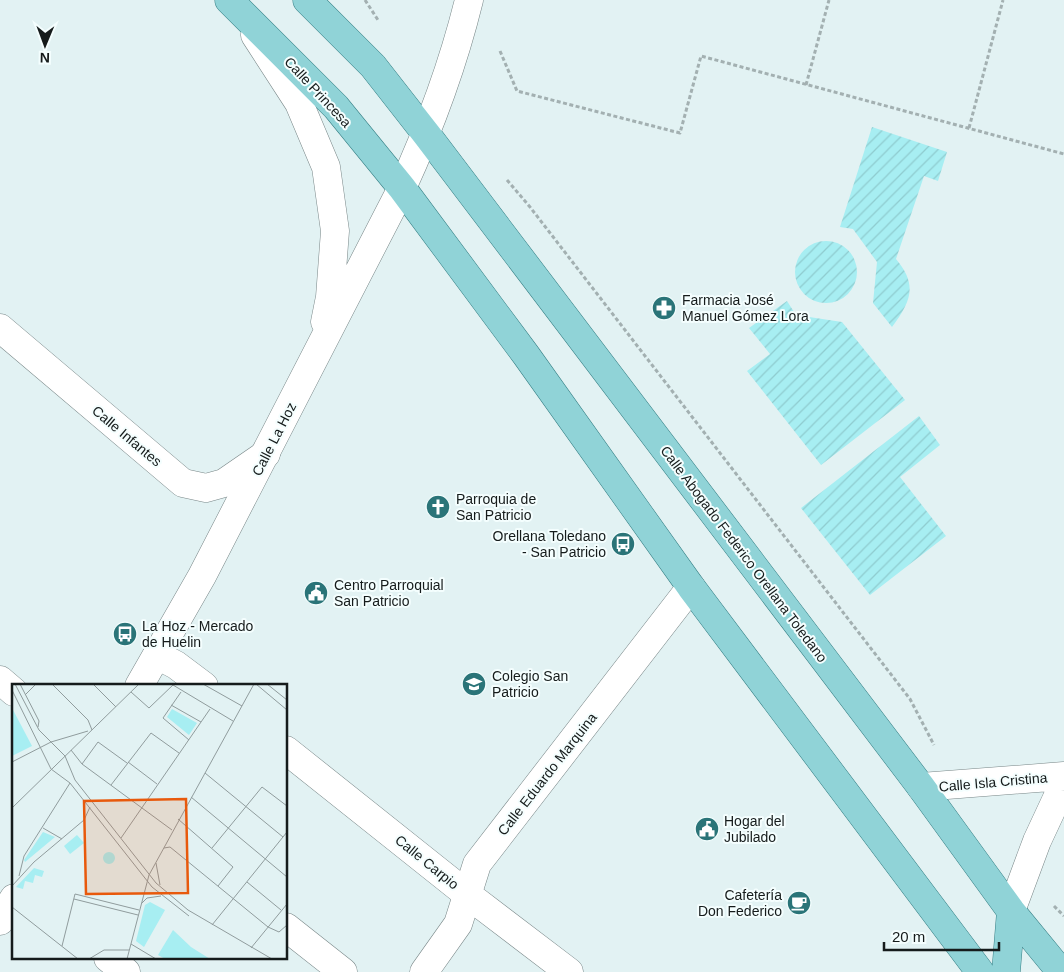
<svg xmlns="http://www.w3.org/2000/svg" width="1064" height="972" font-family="Helvetica,sans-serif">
<defs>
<pattern id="garden-furrows" width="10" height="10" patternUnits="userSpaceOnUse" patternTransform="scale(1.25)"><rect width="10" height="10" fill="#a7eef2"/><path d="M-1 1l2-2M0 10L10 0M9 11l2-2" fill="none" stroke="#8fcccf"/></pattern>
</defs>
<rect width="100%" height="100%" fill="#e2f2f3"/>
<path fill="url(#garden-furrows)" d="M872 127 947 152 938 181 924 176 896 259C918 285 911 301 892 327L873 303 877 262 853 229 840 227Z
M795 272a31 31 0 1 1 62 0a31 31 0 1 1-62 0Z
M787 301 796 315 842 322 905 400 821 465 747 371 770 354 749 328Z
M919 416 940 445 900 477 946 536 870 595 801 508Z"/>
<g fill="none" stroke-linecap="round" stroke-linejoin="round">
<g stroke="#788687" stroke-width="29">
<path id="street" d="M0 328 183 483 206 488 224 483 266 454
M157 655 176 665 204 686
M0 680 14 692
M286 750 468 895 569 972
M286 927 343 972
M108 958 126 972
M424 972 458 924 477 864 691 587"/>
</g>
<g stroke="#788687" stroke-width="29">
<path id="secondary" d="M255 35 299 103 326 167 335 231 330 297 325 322
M139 686 202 576 402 188C430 127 453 65 469 0
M921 787 1064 776
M1011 911 1037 841 1064 783
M0 921 14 898"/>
</g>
<g stroke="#357f84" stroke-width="29">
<path id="primary" d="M229 0 336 107 402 188 526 355 691 587 980 972
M307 0 373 66 427 135 921 787 1011 911 1061 972
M1006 972 1011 911"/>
</g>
<path stroke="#a3b0b1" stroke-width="3" stroke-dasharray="4 2.5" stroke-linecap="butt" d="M365 0 378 20
M500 51 517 91 680 133 701 56 1064 154
M806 85 829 0
M969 128 1003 0
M507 180 530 207 910 699 934 745
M1054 906 1064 916"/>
<use href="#street" stroke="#fff" stroke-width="28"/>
<use href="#secondary" stroke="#fff" stroke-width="28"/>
<use href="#primary" stroke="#90d3d7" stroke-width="28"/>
</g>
<defs>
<g id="pharmacy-disc" transform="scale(1.25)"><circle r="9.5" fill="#2a7478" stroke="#f4fefe"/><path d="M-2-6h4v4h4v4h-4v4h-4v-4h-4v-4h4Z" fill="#fff"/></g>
<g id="church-disc" transform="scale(1.25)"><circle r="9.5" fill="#2a7478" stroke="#f4fefe"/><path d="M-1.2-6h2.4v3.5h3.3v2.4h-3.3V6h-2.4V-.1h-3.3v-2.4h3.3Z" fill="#fff"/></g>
<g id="bus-disc" transform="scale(1.25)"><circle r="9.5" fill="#2a7478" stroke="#f4fefe"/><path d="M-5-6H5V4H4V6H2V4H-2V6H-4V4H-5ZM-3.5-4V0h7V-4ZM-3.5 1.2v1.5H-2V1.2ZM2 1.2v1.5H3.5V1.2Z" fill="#fff"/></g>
<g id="civic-disc" transform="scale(1.25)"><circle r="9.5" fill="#2a7478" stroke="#f4fefe"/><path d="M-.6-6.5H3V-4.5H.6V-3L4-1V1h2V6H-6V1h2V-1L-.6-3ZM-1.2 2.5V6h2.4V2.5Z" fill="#fff"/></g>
<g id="school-disc" transform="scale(1.25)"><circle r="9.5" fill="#2a7478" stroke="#f4fefe"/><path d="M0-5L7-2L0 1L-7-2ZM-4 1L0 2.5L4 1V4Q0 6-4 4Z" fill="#fff"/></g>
<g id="cafe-disc" transform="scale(1.25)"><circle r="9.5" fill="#2a7478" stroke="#f4fefe"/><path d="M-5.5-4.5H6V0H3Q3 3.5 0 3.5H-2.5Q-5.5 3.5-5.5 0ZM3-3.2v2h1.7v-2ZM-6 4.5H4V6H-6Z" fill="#fff"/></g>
</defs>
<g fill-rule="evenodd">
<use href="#pharmacy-disc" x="664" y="308"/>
<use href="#church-disc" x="438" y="507"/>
<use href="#bus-disc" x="623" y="544"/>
<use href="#civic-disc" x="316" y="593"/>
<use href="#bus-disc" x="125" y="634"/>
<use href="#school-disc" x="474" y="684"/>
<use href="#civic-disc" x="707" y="829"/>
<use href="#cafe-disc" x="799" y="903"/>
</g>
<g text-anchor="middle" stroke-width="4" stroke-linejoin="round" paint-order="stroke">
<g font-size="14" fill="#151b1b" stroke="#f4fefe">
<text transform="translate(318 92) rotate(47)" y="5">Calle Princesa</text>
<text transform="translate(127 436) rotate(40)" y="5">Calle Infantes</text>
<text transform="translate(274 439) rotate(-63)" y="5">Calle La Hoz</text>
<text transform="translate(744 554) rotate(53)" y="5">Calle Abogado Federico Orellana Toledano</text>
<text transform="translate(547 774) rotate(-52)" y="5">Calle Eduardo Marquina</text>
<text transform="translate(993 782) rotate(-5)" y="5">Calle Isla Cristina</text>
<text transform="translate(427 862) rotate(39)" y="5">Calle Carpio</text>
</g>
<g font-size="14" fill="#151b1b" stroke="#f4fefe" text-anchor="start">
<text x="682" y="305">Farmacia José<tspan x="682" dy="16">Manuel Gómez Lora</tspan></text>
<text x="456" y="504">Parroquia de<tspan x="456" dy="16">San Patricio</tspan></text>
<text x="606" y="541" text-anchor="end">Orellana Toledano<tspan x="606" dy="16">- San Patricio</tspan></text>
<text x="334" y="590">Centro Parroquial<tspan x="334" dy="16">San Patricio</tspan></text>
<text x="142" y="631">La Hoz - Mercado<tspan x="142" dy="16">de Huelin</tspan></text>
<text x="492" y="681">Colegio San<tspan x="492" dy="16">Patricio</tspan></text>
<text x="724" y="826">Hogar del<tspan x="724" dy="16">Jubilado</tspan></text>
<text x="782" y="900" text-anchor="end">Cafetería<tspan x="782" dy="16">Don Federico</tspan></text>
</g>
</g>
<g transform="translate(12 684)">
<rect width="275" height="275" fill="#e2f2f3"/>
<path d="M0 24 20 62 0 72Z" fill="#a7eef2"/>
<path d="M160 25 185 39 177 51 155 33ZM31 148 43 153 13 178 12 176ZM65 151 72 159 58 170 52 162ZM138 218 153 226 132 263 124 257 133 221ZM161 246 179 263 198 275H153L146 271Z" fill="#a7eef2"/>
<path d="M91 174a6 6 0 1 1 12 0a6 6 0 1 1-12 0ZM22 184 32 187 30 193 23 191 21 199 13 197 11 205 4 203Z" fill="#a7eef2"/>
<path fill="none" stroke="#909c9d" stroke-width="1" d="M3 0 27 46 53 72 63 96 144 199 176 226 260 275M8 0 27 37 26 43M40 0 76 36 80 46M81 0 104 23M191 0 230 22M244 0 275 26M255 0 275 16M161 1 221 37M0 6 39 85 58 99 140 203 177 232M119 8 137 24 162 0M169 8 151 34 177 56M13 11 24 0M159 21 189 38M59 66 70 80 160 146M0 78 39 58 76 47M116 78 145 100M70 80 86 58 115 79M193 89 271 153M99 101 139 49 167 69M179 113 275 193M0 124 127 0M166 135 221 183 206 202M31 144 50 155M109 154 198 25M152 164 158 163 256 243 267 248 275 241M200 164 250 103 275 122M144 179 148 201M7 192 12 172 58 99M235 198 269 226M0 202 22 178 72 136 78 123M62 215 126 231M129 220 135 214 149 212M0 223 66 275M200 241 275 148M119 260 144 275M50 262 63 210 127 226M239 264 275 220M77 275 92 266H117M115 275 137 191 242 0"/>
<path fill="#e8590c" fill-opacity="0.15" stroke="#e8590c" stroke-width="2.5" d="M174 115 176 209 74 210 72 117Z"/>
<rect width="275" height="275" fill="none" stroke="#151b1b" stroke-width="2.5"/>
</g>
<g transform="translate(45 45) rotate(181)" stroke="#f4fefe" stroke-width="4" paint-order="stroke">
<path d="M0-4L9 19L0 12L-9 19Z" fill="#151b1b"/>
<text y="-8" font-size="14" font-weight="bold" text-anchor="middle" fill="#151b1b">N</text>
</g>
<path d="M884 942v8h115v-8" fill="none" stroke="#151b1b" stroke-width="2.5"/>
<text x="892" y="942" font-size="15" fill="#151b1b" stroke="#f4fefe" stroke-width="4" paint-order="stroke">20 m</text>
</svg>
